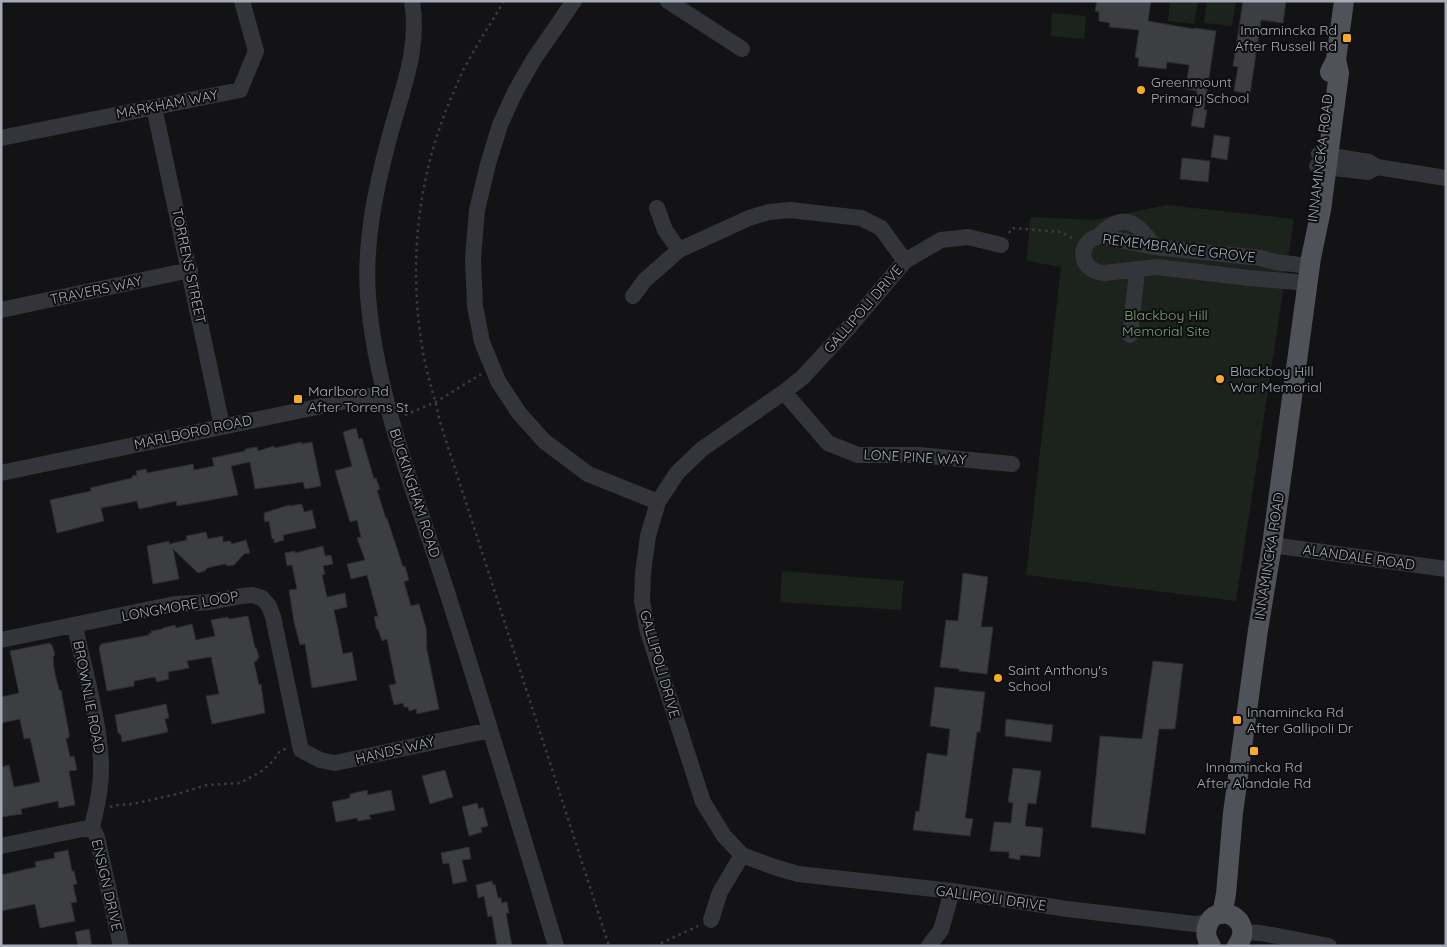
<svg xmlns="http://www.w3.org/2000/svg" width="1447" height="947" font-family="Quicksand,sans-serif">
<rect width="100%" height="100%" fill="#131315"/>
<path fill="#1b231c" d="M1170 1H1198L1194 24 1168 21Z
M1207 1H1236L1232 26 1204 23Z
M1052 13 1086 16 1084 39 1051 36Z
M1167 205 1294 219 1236 601 1026 575 1061 267 1027 261 1030 217 1093 220Z
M782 571 904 581 901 610 780 602Z"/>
<path fill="#3d3e42" stroke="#2d2d31" d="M1097 1H1151L1148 21 1194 29 1195 28 1216 31 1204 110H1207L1204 128 1191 126 1197 91 1186 89 1189 65 1167 62 1166 69 1138 66 1139 58 1135 57 1139 30 1109 27 1110 23 1099 21V12L1095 11Z
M1243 1H1286L1283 23 1261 20 1250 94 1234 91 1238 67 1233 66Z
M1214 135 1230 137 1227 160 1211 157Z
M1182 158 1210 161 1208 182 1180 179Z
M356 428 359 439 362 438 374 479 376 478 380 489 377 490 386 519 387 518 403 567 405 566 409 580 404 582 411 606 419 604 426 628 427 645H426L439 709 417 714 416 709 409 711 408 707H404L403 703 394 705 389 685 396 684 387 639 382 641 378 629 377 630 374 617 378 616 367 575 351 579 347 564 365 560 357 538 361 537 357 520 350 522 335 471 352 466 343 432Z
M302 442V444L312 442 321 486 305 489 303 482 255 489 250 462 231 466 238 495 177 506 176 501 139 509 137 501 101 508 104 521 57 533 50 500 91 491 90 488 132 478V476L137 475 136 471 146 469 147 473 193 464 194 470 214 466 212 458 245 451V449L257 447 258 451 274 446V448Z
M302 504 304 512 312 510 316 528 283 535 284 540 274 543V539H272L269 521 265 522 264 513 289 505V506Z
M206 532 208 539 223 536V542L230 541 232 544 246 540 250 553 244 554 234 565 228 566 225 564 207 568 205 571 198 573 173 549 179 579 153 584 147 546 169 541V544L187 540 186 536Z
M323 546 325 556 331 555 333 564 323 566 325 574 322 575 327 597 345 593 347 607 334 610 343 654 352 652 357 680 312 688 305 644 300 645 294 622 289 590 297 589 292 565 287 566 285 553 295 551V553Z
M963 573 988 577 981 627H993L987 674 959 671V669L940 667 946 620 958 621Z
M248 616 255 648 256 647 259 658H257V661L254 662 259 685 261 684 265 713 212 724 206 696 219 694 211 657 187 661 189 668 168 672 169 679 157 682 155 677 134 681V686L107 691 99 648 101 644 149 635V633H152L151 631 163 629V628L175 625 176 628 192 624 196 640 215 636 211 620 228 617 229 619Z
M50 643 51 645H52L55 655 53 656 54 669 59 690H61L69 733V738H66L70 757 74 756 77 770 69 771 75 805 59 808 58 801 21 809 22 814 1 817V767L9 765 14 787 40 782 30 738 24 739 20 719 1 723V697L19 693 10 651Z
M1153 661 1183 664 1175 729H1159L1145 834 1091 827 1100 736 1142 739Z
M935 687 985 692 980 732H977L965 818 973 819 970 836 913 830 916 811 919 812 927 753 947 756 950 729 930 726Z
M166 704 169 718 165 719 168 732 122 742 121 735 118 733 115 715Z
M1006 719 1053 725 1051 742 1005 736Z
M1013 768 1041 771 1036 804 1028 803 1025 826 1043 828 1040 857 1020 855V860L1009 858V852L990 851 994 822 1011 823 1013 803 1008 802Z
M445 770 453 797 430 804 422 776Z
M367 790 368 795 391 790 395 810 369 815 371 819 358 821 357 818 336 822 332 802 350 798V794Z
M477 803 479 809 483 807 488 826 481 828 482 832 469 836 462 807Z
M469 847 471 859 462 860 467 881 453 884 449 863 443 864 441 853Z
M68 850 72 871H74L77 884 73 885 77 902 71 903 75 921 40 928 35 904 1 911V875L36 867 35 862 55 858 54 853Z
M492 881 493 885 495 884 498 898H501L502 903 507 902 509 913H506L512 946H497L492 916 488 917 484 896 478 898 476 885Z
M89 929 92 946H78L75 932Z"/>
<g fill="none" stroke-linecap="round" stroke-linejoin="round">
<path stroke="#3a3c41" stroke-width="2.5" stroke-dasharray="2.5 4" stroke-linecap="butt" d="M504 1C491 23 477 44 465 67 459 77 456 88 451 98 417 178 408 266 423 352 427 375 435 398 440 422L609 946
M1009 233 1012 228 1061 232 1074 239
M405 415 436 402 481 374
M110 807 117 805 133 804 177 794 207 785 240 783 262 771 274 760 280 751 288 748
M655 946 698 926"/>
<path stroke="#34353a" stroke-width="16" d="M412 1C420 50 402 89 390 135 376 187 364 241 368 295 375 393 416 496 446 589 484 707 520 827 556 946
M574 1 534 59 515 92 500 125 488 164 477 210 473 259 475 306 482 342 498 381 519 413 544 441 588 474 658 502
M668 1 742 49
M154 107 222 426
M1 138 240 90 256 51 242 1
M1319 154 1369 162 1377 167 1446 178
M1317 166 1368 172 1375 168
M657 208 665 230 679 250
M1099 236C1122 211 1139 222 1154 247
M1001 245 968 237 941 240 905 261 849 327 803 377 784 392 702 449 677 473 658 502 648 536 643 573 642 601 648 632 703 802 724 836 742 855 774 867 798 874 952 891 1067 909 1195 924 1208 922
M1308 283 1249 278 1157 267 1104 273C1080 272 1075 243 1099 236L1154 247 1261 258 1275 262 1310 266
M633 296 645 280 679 250 749 218 769 212 790 210 861 218 881 228 905 261
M1 310 190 270
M1130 335 1136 281V269
M784 392 828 443 858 455H918L1012 464
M1 473 384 393
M1272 545 1446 569
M75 626C84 670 99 718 101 763 102 785 97 806 92 827
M1 640 175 604 210 602 242 596 252 595 262 598 269 606 273 617 301 750 320 760 335 763 490 730
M1 846 92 827 97 837 121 946
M711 920 720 892 742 855
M1243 932 1261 933 1329 946
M929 946 941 930 952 891"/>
<path stroke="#505259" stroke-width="20" d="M1330 72 1336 60 1344 1
M1222 914 1226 894 1233 813 1258 630 1272 545 1311 258 1321 210 1339 73 1336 60
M1211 946C1207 940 1205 935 1207 927 1215 899 1257 919 1237 946"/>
</g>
<g fill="#f9ab27" stroke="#0e0e10" stroke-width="2">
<rect x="1342" y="33" width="10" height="10" rx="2.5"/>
<circle cx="1141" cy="90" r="5"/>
<circle cx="1220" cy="379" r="5"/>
<rect x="293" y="394" width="10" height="10" rx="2.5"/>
<circle cx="998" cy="678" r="5"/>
<rect x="1232" y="715" width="10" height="10" rx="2.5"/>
<rect x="1249" y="746" width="10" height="10" rx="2.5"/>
</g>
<g text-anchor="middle" stroke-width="4" stroke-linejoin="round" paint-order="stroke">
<g font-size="14" fill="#a4aab6" stroke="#0e0e10" text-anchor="start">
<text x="1337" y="35" text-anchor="end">Innamincka Rd<tspan x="1337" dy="16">After Russell Rd</tspan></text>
<text x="1151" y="87">Greenmount<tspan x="1151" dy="16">Primary School</tspan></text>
<text x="1230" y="376">Blackboy Hill<tspan x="1230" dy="16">War Memorial</tspan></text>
<text x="308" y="396">Marlboro Rd<tspan x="308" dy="16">After Torrens St</tspan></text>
<text x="1008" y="675">Saint Anthony's<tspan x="1008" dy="16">School</tspan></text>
<text x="1247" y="717">Innamincka Rd<tspan x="1247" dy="16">After Gallipoli Dr</tspan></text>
<text x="1254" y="772" text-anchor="middle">Innamincka Rd<tspan x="1254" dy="16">After Alandale Rd</tspan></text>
</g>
<g font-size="14" fill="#a4aab6" stroke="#0e0e10">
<text transform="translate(167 104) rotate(-11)" y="5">MARKHAM WAY</text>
<text transform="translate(1320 158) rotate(-83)" y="5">INNAMINCKA ROAD</text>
<text transform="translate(1179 248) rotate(7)" y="5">REMEMBRANCE GROVE</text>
<text transform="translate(189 266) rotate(78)" y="5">TORRENS STREET</text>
<text transform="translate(96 290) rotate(-12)" y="5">TRAVERS WAY</text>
<text transform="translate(863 309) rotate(-49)" y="5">GALLIPOLI DRIVE</text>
<text transform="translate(193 432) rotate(-12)" y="5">MARLBORO ROAD</text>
<text transform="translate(915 457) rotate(3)" y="5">LONE PINE WAY</text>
<text transform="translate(415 493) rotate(72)" y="5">BUCKINGHAM ROAD</text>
<text transform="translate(1269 556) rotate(-81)" y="5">INNAMINCKA ROAD</text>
<text transform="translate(1359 557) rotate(8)" y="5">ALANDALE ROAD</text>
<text transform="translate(180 606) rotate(-10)" y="5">LONGMORE LOOP</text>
<text transform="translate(660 664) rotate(74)" y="5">GALLIPOLI DRIVE</text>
<text transform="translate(89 697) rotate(79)" y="5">BROWNLIE ROAD</text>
<text transform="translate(395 750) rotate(-13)" y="5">HANDS WAY</text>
<text transform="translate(107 885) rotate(77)" y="5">ENSIGN DRIVE</text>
<text transform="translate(991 898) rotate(8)" y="5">GALLIPOLI DRIVE</text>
</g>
<g font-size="14" fill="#7aa27b" stroke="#0e0e10">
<text x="1166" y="320">Blackboy Hill<tspan x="1166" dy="16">Memorial Site</tspan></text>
</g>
</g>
<rect width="1447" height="947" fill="none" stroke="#a4aab6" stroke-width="5"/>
</svg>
